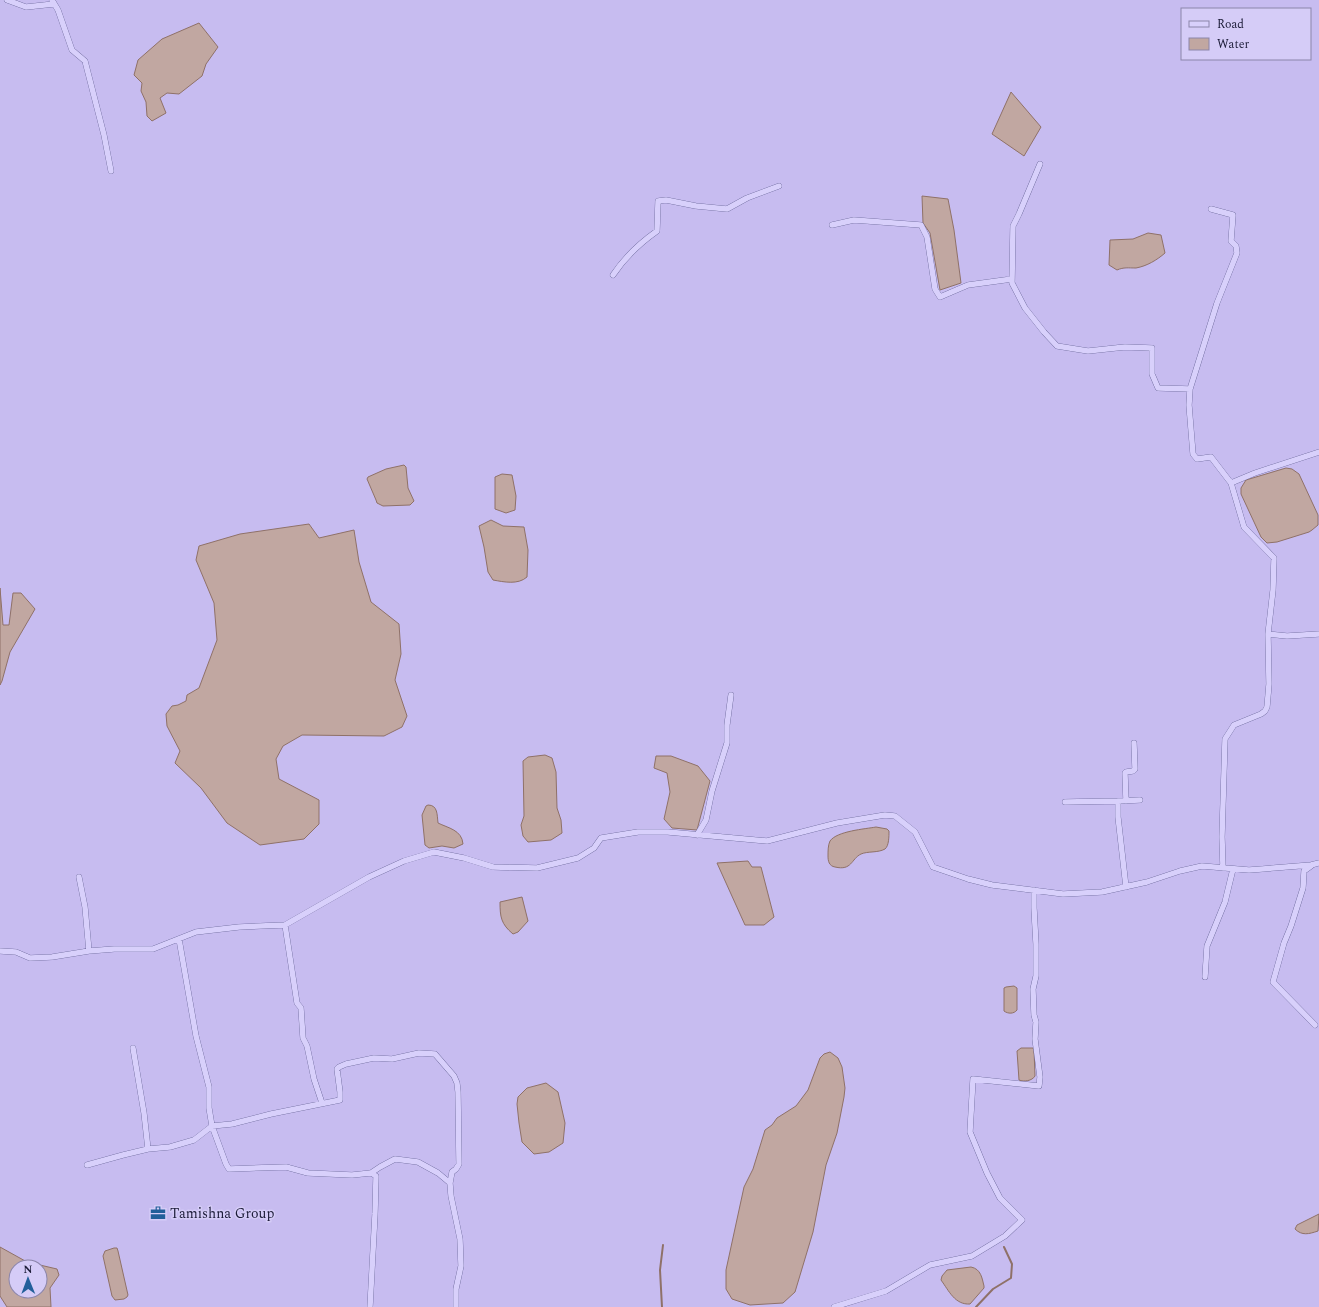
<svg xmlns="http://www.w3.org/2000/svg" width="1319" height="1307" font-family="Spectral,serif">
<rect width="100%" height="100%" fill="#c7bcf0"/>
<path fill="#c1a7a1" stroke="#8f7168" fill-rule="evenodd" d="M199 23 218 47 206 64 202 76 179 94 167 93 160 98 166 113 152 121 147 116 146 102 141 91 142 83 134 75 138 60 162 39Z
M1011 92 1041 127 1024 156 992 134Z
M922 196 948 199 954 230 961 283 940 290 930 233 923 223Z
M1148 233 1161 235 1165 253C1157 260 1147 266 1136 268 1128 268 1124 267 1117 270L1109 265 1110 240 1133 239Z
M404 465 406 467 408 488 414 501 410 505 383 506 377 503 376 500 367 479 368 477 386 469Z
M1286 468 1292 469 1299 474 1318 515V525L1312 530 1309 532 1277 542 1267 543 1261 537 1241 494V488L1246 480Z
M502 474 512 475 516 496 515 510 506 513 495 509V477Z
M491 520 503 526 524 527 528 550 527 577C518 585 504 582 493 580L488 572 484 547 479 526Z
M309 524 319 538 354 530 359 562 371 602 399 624 401 654 395 680 407 716 402 727 384 736 302 735 283 746 276 759 279 779 319 800V824L304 839 260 845 227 823 201 788 175 763 180 751 167 726 166 714 172 706 178 705 186 701 187 695 199 688 217 640 214 603 196 560 199 546 240 534Z
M0 588 3 625H9L13 593H21L35 609 10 652 2 681 0 685Z
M545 755 552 758 556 772 557 808 561 820 562 833 551 840 528 842 523 836 521 825 524 816 523 761 528 757Z
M656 756H671L698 766 710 781 697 830 672 828 664 819 670 792 667 773 654 768Z
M428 805C438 805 437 815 438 823 448 828 462 830 463 844L454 848 442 846 429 848 425 845 422 815 426 806Z
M876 827 887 829 889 831C889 836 889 846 885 849 878 853 868 851 861 854 851 859 852 871 835 867 829 866 828 861 828 856 828 851 828 845 830 841 837 831 865 829 876 827Z
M748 861 752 867H761L774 917 764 925H745L717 863Z
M522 897 528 921 518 932 513 934C501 924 500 917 500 902Z
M1014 986 1017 988V1010C1014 1014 1008 1014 1004 1011V988L1006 987Z
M1021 1048H1033L1034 1050 1035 1076C1032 1081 1024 1082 1019 1080L1017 1051Z
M830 1052 838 1058 842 1067 845 1088 844 1097 837 1133 826 1165 813 1232 795 1292 783 1303 750 1305 732 1299 726 1289V1270L744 1187 753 1169 765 1130 772 1125 777 1118 796 1106 808 1090 820 1058 824 1054Z
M546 1083 558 1092 565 1123 563 1143 549 1152 534 1154 522 1142 519 1123 517 1104 518 1097 527 1088Z
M1319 1214 1318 1231C1309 1234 1302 1236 1295 1229L1297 1225Z
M0 1247 27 1262 57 1269 59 1275 50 1288 51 1307H7L0 1296ZM16 1267H40V1291H16Z
M114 1248H117L118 1251 128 1295 127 1297 124 1299 115 1300 112 1296 103 1256 105 1251Z
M971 1267C981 1269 982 1278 984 1286V1288L970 1304C955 1305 949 1291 941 1280L942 1276 947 1270Z"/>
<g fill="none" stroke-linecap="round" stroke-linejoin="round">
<path stroke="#8f7168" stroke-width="2" d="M662 1307 660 1270 663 1245
M976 1307 993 1289 1011 1278 1012 1264 1004 1247"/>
<g stroke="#575588" stroke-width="6">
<path id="street" d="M7 0 26 7 54 4
M52 0 58 10 72 50 85 61 104 135 111 171
M1040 164 1019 214 1013 226 1012 283 1025 308 1044 332 1057 346 1088 351 1125 347 1152 348V374L1158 388 1190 389 1189 405 1193 454 1197 459 1211 457 1231 483 1244 527 1274 558 1273 590 1268 634 1269 684 1267 707 1265 711 1261 714 1234 725 1225 739 1222 837 1223 868
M832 225 854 220 921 225 927 237 935 289 940 297 968 285 1012 279
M613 275C625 257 640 243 657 231L658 201 666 200 696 206 727 209 747 198 779 186
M1190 389 1217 303 1237 253 1236 246 1231 241 1233 215 1211 209
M1231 483 1255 473 1319 452
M1268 634 1287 636 1319 634
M1126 801 1125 773 1126 772 1133 771 1135 769 1134 743
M1065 802 1118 801
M697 835 706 820 712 791 727 743V725L731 695
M1311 866 1304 871 1303 888 1291 926 1284 943 1273 982 1315 1025
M79 877 85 907 89 951
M1126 887 1118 817V801L1140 800
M285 925 297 1003 301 1008 303 1038 307 1046 314 1079 322 1103
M179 939 196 1036 209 1087V1108L212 1126 226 1164 229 1169 286 1167 308 1173 352 1175 371 1173 380 1167 395 1159 418 1162 438 1173 450 1183 451 1196 460 1239 461 1266 456 1289V1307
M0 951 16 952 30 958 52 957 89 951 114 949H153L196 932 239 927 285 925 369 877 404 861 434 852 464 858 493 867 537 868 578 858 594 848 601 838 638 832H668L767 841 837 823 885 815 895 816 915 832 933 867 968 879 992 885 1063 894 1102 892 1147 882 1180 871 1202 866 1249 870 1311 865 1319 863
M1205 977 1207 946 1225 902 1233 869
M133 1048 144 1113 148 1149
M87 1165 123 1155 148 1149 170 1147 194 1140 212 1126 232 1124 271 1114 340 1100V1092L337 1069 339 1067 346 1064 374 1058 392 1059 419 1053 435 1054 454 1076 457 1083 458 1092 459 1164 456 1169 452 1172 450 1183
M370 1307 375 1214 376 1176 371 1173
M834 1307 886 1291 930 1265 972 1256 1005 1236 1022 1220 1000 1198 987 1173 970 1132 973 1079 1039 1086 1040 1077 1035 1039 1036 1022 1034 1015 1033 989 1036 976V944L1034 908V890"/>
</g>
<use href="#street" stroke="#d8d0fb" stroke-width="5.5"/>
</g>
<defs>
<g id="office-bare" transform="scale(1.2)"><path d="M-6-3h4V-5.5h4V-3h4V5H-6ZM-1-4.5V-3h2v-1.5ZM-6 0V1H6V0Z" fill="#225f9a" stroke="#d5ccf7" stroke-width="2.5" paint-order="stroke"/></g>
</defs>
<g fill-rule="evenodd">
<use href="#office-bare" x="158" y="1213"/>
</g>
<g text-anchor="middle" stroke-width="3" stroke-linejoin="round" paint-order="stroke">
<g font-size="14" fill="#1b1b37" stroke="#d5ccf7" text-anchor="start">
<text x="170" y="1218">Tamishna Group</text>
</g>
</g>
<rect x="1181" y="8" width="130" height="52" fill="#d5ccf7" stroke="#8b85aa"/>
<rect x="1189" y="21" width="20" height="6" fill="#d8d0fb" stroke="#8b85aa"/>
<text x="1217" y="28" font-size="12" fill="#1b1b37">Road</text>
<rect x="1189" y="38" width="20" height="12" fill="#c1a7a1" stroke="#8b85aa"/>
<text x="1217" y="48" font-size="12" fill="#1b1b37">Water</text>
<g transform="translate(28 1279) rotate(359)"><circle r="19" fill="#d5ccf7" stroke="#8b85aa"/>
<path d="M0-3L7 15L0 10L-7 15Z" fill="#225f9a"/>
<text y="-6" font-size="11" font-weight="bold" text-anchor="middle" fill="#1b1b37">N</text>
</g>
</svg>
